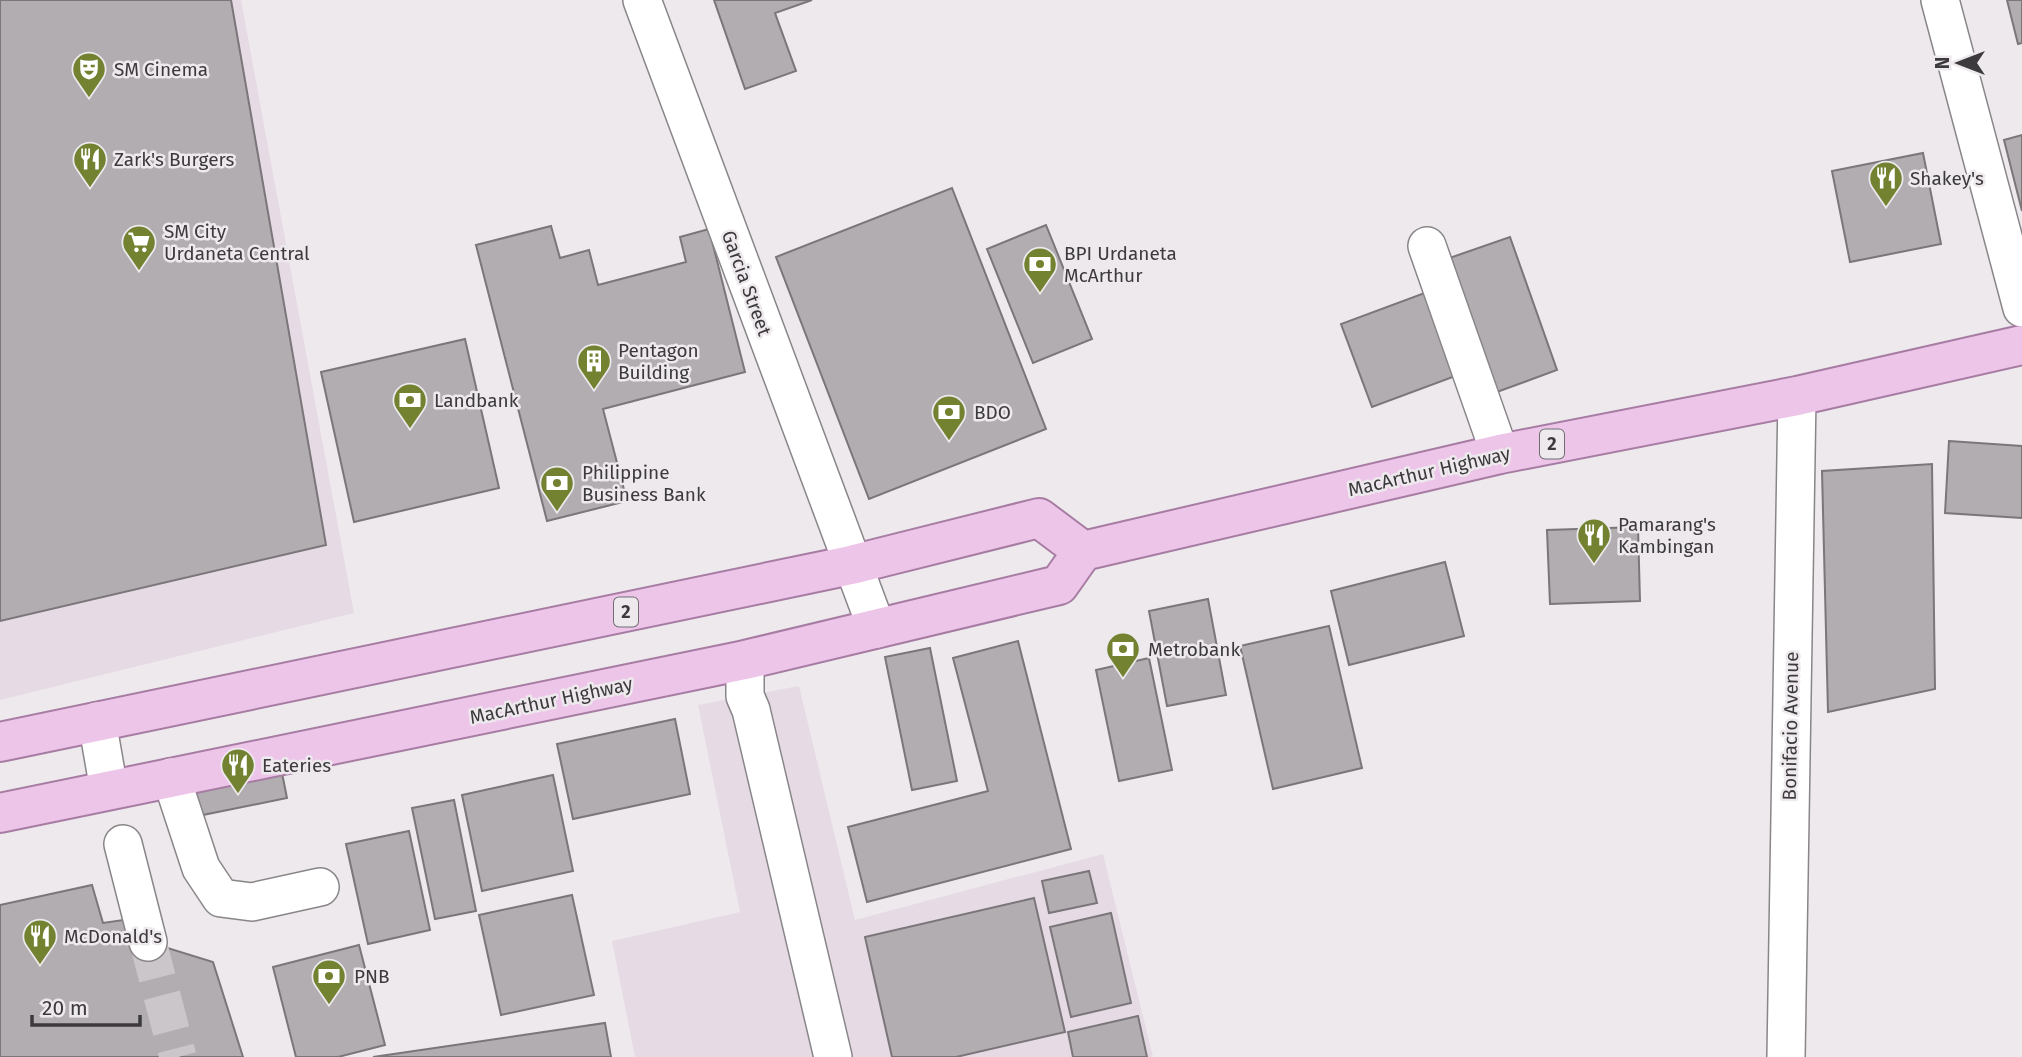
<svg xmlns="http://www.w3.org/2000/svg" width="2022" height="1057" font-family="'Fira Sans',sans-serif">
<rect width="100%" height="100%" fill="#ede9ed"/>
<path fill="#e6dbe5" d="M0 0H241L354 613 0 700Z
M799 686 855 920 1103 854 1153 1057H635L612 941 740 912 698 705Z"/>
<path fill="#b1adb1" stroke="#7a7679" stroke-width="2" d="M0 0H231L326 545 0 621Z
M714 0H812L775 13 796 71 745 89Z
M2007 0H2022V43L2018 44Z
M2022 135V211L2004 140Z
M1923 153 1941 244 1850 262 1832 171Z
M952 188 1046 429 869 499 776 257Z
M1046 225 1092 339 1033 363 987 249Z
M551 226 560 258 589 250 598 285 686 262 680 237 709 229 745 372 603 409 627 501 547 521 476 245Z
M1510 237 1557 370 1486 396 1438 262Z
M1438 288 1469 371 1372 407 1341 324Z
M465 339 499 488 354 522 321 372Z
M1949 441 2022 446V518L1945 513Z
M1932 464 1935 689 1828 712 1822 471Z
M1638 527 1640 601 1550 604 1547 530Z
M1445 562 1464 636 1349 665 1331 591Z
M1208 599 1226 695 1167 706 1149 611Z
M1329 626 1362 768 1273 789 1240 646Z
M1018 641 1071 849 867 902 848 827 988 791 953 658Z
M930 648 957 781 912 790 885 657Z
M1149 658 1172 770 1119 781 1096 670Z
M675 719 690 794 573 819 557 744Z
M282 773 287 798 193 817 189 792Z
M553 775 573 871 482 891 462 795Z
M454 800 476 911 435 919 412 808Z
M409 831 430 930 368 944 346 844Z
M1089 871 1097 903 1049 913 1042 881Z
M92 885 103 923 137 918 148 942 213 962 243 1057H0V905Z
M572 895 594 995 501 1015 479 915Z
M1034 898 1065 1032 956 1057H892L865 937Z
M1111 913 1131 1003 1071 1017 1050 927Z
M359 945 385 1045 338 1057H296L273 967Z
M1138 1016 1147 1057H1073L1068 1032Z
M605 1023 611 1057H373Z"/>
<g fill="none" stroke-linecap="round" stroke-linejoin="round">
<path stroke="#cac6ca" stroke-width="37" stroke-dasharray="37 18" stroke-linecap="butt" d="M148 942 178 1057"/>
<g stroke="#898689" stroke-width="40">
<path id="minor" d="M642 0 877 629
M1940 0 2022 308
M1427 246 1500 454
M745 660V696L751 710 833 1057
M97 721 109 790
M171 777 201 868 221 898 252 902 320 887
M123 844 148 942
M1786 1057 1797 396"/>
</g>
<g stroke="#a77ca3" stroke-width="42">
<path id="major" d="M0 742 851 565 1039 518 1083 551
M0 813 745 660 1059 585 1083 551 1500 454 1797 396 2022 345"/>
</g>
<use href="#minor" stroke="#fff" stroke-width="37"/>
<use href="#major" stroke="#edc5e9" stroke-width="38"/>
</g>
<defs>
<g id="theatre-pin" transform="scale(1.75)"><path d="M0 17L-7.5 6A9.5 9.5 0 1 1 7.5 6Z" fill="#728230" stroke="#ede9ed"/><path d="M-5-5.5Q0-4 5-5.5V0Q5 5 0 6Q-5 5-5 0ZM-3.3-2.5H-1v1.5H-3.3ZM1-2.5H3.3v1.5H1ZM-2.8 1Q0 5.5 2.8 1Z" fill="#fff"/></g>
<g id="restaurant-pin" transform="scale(1.75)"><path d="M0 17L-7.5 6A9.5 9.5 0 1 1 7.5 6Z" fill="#728230" stroke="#ede9ed"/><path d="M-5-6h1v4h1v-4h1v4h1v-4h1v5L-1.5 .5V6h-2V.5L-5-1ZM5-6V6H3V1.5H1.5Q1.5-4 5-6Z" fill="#fff"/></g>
<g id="supermarket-pin" transform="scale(1.75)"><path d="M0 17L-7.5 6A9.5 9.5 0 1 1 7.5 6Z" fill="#728230" stroke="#ede9ed"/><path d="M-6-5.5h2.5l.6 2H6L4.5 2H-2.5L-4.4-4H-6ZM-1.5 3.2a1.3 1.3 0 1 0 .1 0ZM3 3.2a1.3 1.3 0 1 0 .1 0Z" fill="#fff"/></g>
<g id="bank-pin" transform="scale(1.75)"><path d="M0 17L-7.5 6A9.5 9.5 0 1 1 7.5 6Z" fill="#728230" stroke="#ede9ed"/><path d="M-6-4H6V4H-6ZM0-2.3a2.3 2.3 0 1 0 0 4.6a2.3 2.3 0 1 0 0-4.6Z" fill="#fff"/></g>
<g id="building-pin" transform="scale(1.75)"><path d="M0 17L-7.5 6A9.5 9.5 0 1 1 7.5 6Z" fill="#728230" stroke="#ede9ed"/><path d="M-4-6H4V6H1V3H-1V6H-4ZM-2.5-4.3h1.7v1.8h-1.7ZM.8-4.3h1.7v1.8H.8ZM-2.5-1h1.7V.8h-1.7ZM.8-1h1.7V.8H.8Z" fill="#fff"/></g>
</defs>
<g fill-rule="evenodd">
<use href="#theatre-pin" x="89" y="69"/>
<use href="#restaurant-pin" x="90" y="159"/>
<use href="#restaurant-pin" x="1886" y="178"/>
<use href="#supermarket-pin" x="139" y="242"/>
<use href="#bank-pin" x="1040" y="264"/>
<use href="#building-pin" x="594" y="361"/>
<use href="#bank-pin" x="410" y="400"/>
<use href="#bank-pin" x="949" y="412"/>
<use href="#bank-pin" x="557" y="483"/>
<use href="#restaurant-pin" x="1594" y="535"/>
<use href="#bank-pin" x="1123" y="649"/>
<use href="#restaurant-pin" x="238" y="765"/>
<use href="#restaurant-pin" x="40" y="936"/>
<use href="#bank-pin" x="329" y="976"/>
</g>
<g text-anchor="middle" stroke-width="5" stroke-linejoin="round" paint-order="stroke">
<g fill="#ede9ed" stroke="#716e71" stroke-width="2">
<rect x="1540" y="429.5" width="24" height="29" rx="5"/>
<rect x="614" y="597.5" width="24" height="29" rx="5"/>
</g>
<g font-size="18" font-weight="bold" fill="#3c3a3c">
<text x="1552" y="450">2</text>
<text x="626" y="618">2</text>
</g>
<g font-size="19" fill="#3c3a3c" stroke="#ede9ed" text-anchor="start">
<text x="114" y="76">SM Cinema</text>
<text x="114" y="166">Zark's Burgers</text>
<text x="1910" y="185">Shakey's</text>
<text x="164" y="238">SM City<tspan x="164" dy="22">Urdaneta Central</tspan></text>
<text x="1064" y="260">BPI Urdaneta<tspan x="1064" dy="22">McArthur</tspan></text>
<text x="618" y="357">Pentagon<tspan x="618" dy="22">Building</tspan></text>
<text x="434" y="407">Landbank</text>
<text x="974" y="419">BDO</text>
<text x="582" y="479">Philippine<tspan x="582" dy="22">Business Bank</tspan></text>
<text x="1618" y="531">Pamarang's<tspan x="1618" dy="22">Kambingan</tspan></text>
<text x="1148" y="656">Metrobank</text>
<text x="262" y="772">Eateries</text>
<text x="64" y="943">McDonald's</text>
<text x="354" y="983">PNB</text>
</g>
<g font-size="19" fill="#3c3a3c" stroke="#ede9ed">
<text transform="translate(747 283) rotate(70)" y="7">Garcia Street</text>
<text transform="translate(1429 471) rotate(-13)" y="7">MacArthur Highway</text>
<text transform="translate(551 700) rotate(-12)" y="7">MacArthur Highway</text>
<text transform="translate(1790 726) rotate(-89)" y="7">Bonifacio Avenue</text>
</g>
</g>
<g transform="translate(1959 63) rotate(270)" stroke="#ede9ed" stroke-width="5" paint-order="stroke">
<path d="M0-5L12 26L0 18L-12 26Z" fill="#3c3a3c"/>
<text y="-10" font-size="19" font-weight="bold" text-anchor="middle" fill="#3c3a3c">N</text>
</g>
<path d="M32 1015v10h108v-10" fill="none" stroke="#3c3a3c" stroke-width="3.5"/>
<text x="42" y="1015" font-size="21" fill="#3c3a3c" stroke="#ede9ed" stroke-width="5" paint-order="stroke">20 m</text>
</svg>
